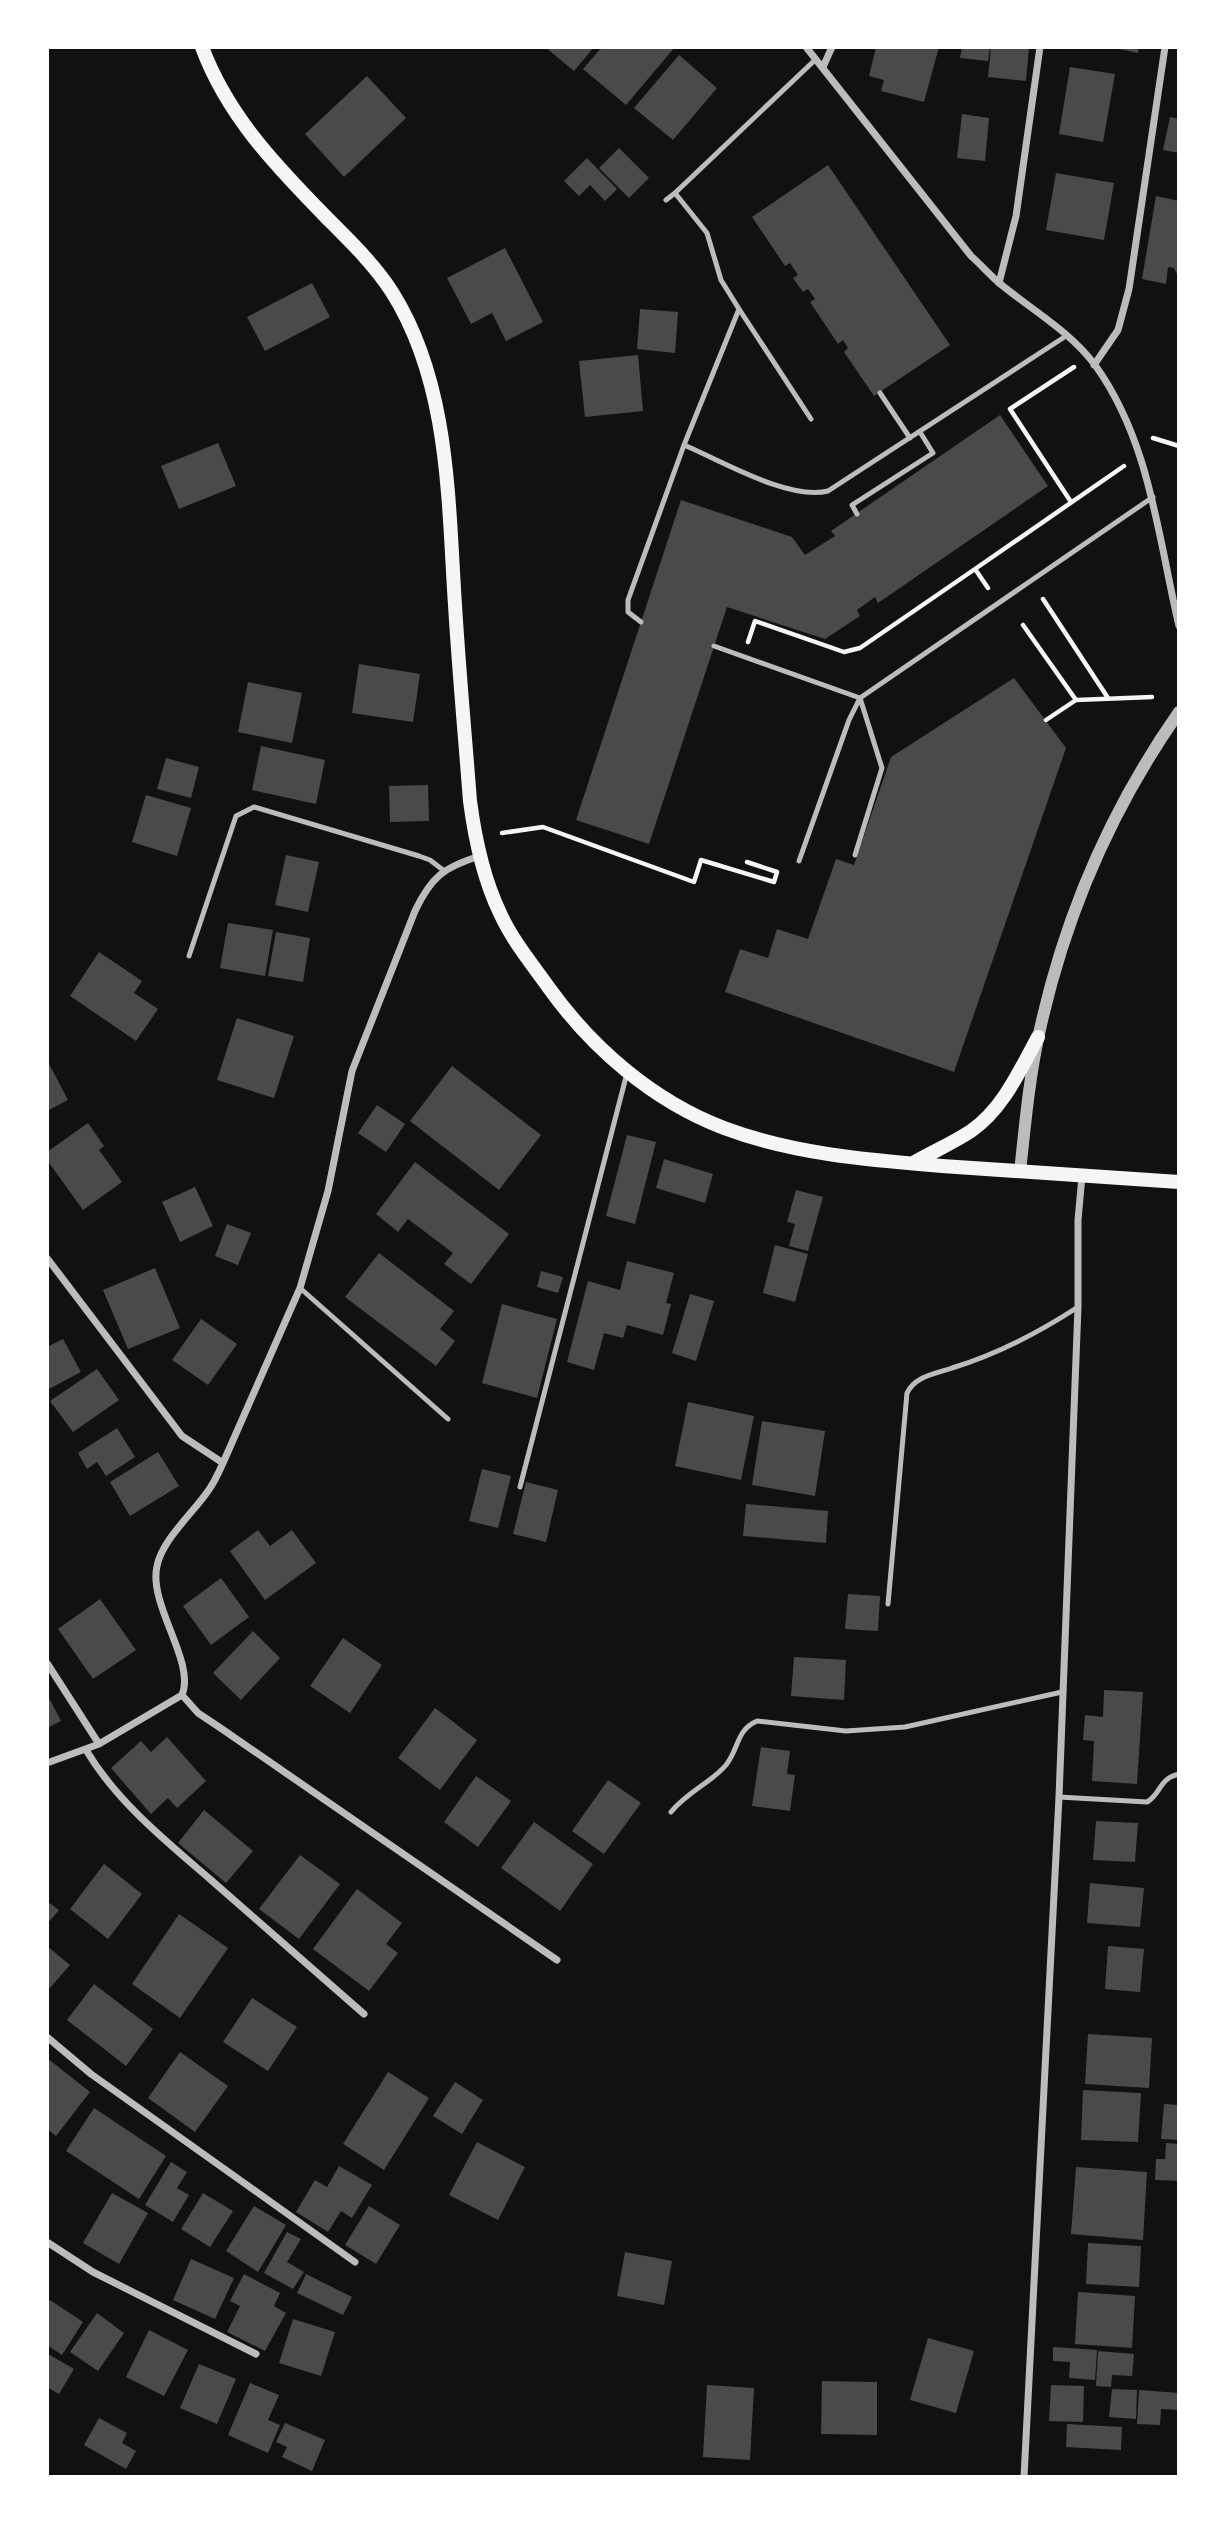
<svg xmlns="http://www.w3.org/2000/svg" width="1226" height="2524" font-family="Roboto,sans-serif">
<rect width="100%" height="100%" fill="#111"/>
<path fill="#4a4a4a" d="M545 47H594L574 71Z
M602 47H675L626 105 583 69Z
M876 47H939L924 102 881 91 884 80 869 76Z
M962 47H990L988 61 960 58Z
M991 47H1029L1026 81 988 77Z
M1110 47H1139L1138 53Z
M679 55 717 88 673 140 634 108Z
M1070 67 1115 74 1103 142 1059 134Z
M367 76 406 118 344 177 305 134Z
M962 114 989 118 985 161 957 158Z
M1170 117 1179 119V153L1163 150Z
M619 148 649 178 629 198 599 168Z
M587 158 617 189 605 201 590 185 579 196 564 181Z
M828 165 950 345 874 396 844 352 848 348 843 340 838 344 810 302 815 299 808 289 803 292 793 278 798 275 790 263 785 266 752 217Z
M1056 173 1114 183 1104 240 1046 230Z
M1156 196 1179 201V278L1174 268 1168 267 1166 284 1142 279Z
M505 248 543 322 506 341 492 313 471 324 447 278Z
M312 283 330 317 265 351 247 317Z
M640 309 678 312 675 353 637 349Z
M638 355 643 411 585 417 579 361Z
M1000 415 1048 486 878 603 875 597 857 610 860 616 825 639 727 607 649 844 576 820 681 500 792 537 805 555 835 536 831 531Z
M218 443 236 486 179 509 161 466Z
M359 664 420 674 413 722 352 713Z
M1014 678 1066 748 954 1072 725 992 740 949 768 958 777 929 808 939 836 859 854 865 891 757Z
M248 682 302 693 292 743 238 732Z
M261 746 325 760 316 804 252 790Z
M166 758 199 767 191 798 157 789Z
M428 785 429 821 390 822 389 786Z
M146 795 191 808 177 856 132 842Z
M286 855 319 862 308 912 275 905Z
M228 923 273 930 265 976 220 968Z
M276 932 310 938 303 982 268 976Z
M99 952 142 981 134 993 158 1009 136 1041 70 996Z
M237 1018 294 1036 274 1098 217 1080Z
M47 1060 68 1100 47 1111Z
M452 1066 541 1135 499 1190 410 1121Z
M377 1105 405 1124 386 1152 358 1133Z
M88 1123 104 1146 99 1150 122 1182 83 1210 47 1160V1152Z
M627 1135 656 1142 635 1224 606 1216Z
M664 1159 713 1174 705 1203 656 1188Z
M415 1162 509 1234 471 1284 444 1264 453 1253 408 1219 398 1232 376 1214Z
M195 1187 213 1226 180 1242 162 1202Z
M796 1190 823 1197 808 1251 789 1246 795 1224 787 1222Z
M227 1224 251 1233 238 1265 215 1256Z
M775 1245 808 1254 795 1302 763 1293Z
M379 1253 454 1311 440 1329 455 1341 436 1366 345 1297Z
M627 1261 674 1273 666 1303 671 1304 663 1335 627 1325 623 1338 604 1333 594 1370 567 1362 588 1281 620 1290Z
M155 1268 180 1328 128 1349 103 1290Z
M541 1271 563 1277 558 1293 537 1287Z
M690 1294 714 1301 696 1361 672 1353Z
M502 1304 557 1319 537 1398 482 1383Z
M201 1319 237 1344 208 1385 172 1360Z
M63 1339 81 1372 47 1390V1347Z
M97 1369 119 1400 73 1432 50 1401Z
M688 1402 754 1416 741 1480 675 1466Z
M762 1421 825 1431 815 1496 752 1485Z
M117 1428 135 1457 106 1476 97 1462 87 1469 78 1453Z
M158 1452 179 1486 130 1516 110 1482Z
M482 1469 511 1476 498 1528 469 1521Z
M526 1482 558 1490 546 1542 513 1534Z
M746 1504 828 1511 826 1543 743 1536Z
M258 1530 270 1546 292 1530 316 1563 265 1600 230 1551Z
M221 1578 249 1617 211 1645 183 1606Z
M848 1594 880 1596 878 1631 845 1629Z
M100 1599 136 1650 93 1679 58 1629Z
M253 1631 280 1658 241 1700 213 1673Z
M343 1638 382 1665 350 1713 310 1686Z
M794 1657 846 1660 844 1700 791 1696Z
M1104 1690 1143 1692 1137 1784 1092 1781 1094 1741 1083 1740 1085 1715 1103 1717Z
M47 1694 61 1721 47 1728Z
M435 1708 477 1740 440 1790 398 1758Z
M167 1737 206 1781 177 1808 168 1798 151 1814 111 1768 141 1741 151 1752Z
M761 1747 790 1751 787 1774 795 1775 790 1811 752 1806Z
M476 1776 511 1801 478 1847 444 1822Z
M608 1780 641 1803 604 1854 572 1831Z
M204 1810 253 1851 226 1883 178 1843Z
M1096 1821 1138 1823 1135 1862 1093 1860Z
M534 1822 593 1864 560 1911 501 1868Z
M300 1855 340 1884 299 1939 259 1909Z
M104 1864 142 1894 108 1939 70 1909Z
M1090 1883 1144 1888 1140 1927 1087 1923Z
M357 1889 402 1923 386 1944 398 1953 369 1991 313 1949Z
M47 1901 59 1910 47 1924Z
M179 1914 228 1948 180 2018 132 1984Z
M47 1946 70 1965 50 1988 47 1985Z
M1108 1946 1144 1949 1140 1992 1105 1989Z
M94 1984 153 2029 126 2066 67 2020Z
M252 1998 297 2027 268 2071 223 2042Z
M1088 2034 1152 2038 1149 2088 1085 2084Z
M180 2052 228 2086 195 2132 148 2098Z
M47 2058 90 2092 56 2136 47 2129Z
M388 2072 429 2098 384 2170 343 2144Z
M455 2082 483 2100 462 2134 433 2116Z
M1083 2090 1141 2093 1138 2142 1081 2140Z
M1164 2104 1179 2105V2140L1161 2139Z
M94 2108 166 2156 139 2199 66 2151Z
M477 2142 525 2167 498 2220 449 2195Z
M1166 2143 1179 2144V2181L1155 2180 1156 2159H1165Z
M171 2162 187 2172 177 2188 189 2195 173 2222 145 2205Z
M339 2166 372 2185 352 2218 341 2211 328 2232 296 2212 315 2180 327 2187Z
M1076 2167 1147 2172 1143 2240 1071 2234Z
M112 2193 148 2213 119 2264 83 2243Z
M203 2193 233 2211 210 2247 181 2229Z
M254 2206 286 2225 258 2272 226 2251Z
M369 2206 400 2225 376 2264 345 2245Z
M287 2232 301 2239 287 2262 304 2272 293 2289 264 2273Z
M1088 2243 1141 2246 1139 2287 1086 2284Z
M625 2252 672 2261 664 2305 617 2296Z
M191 2259 234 2278 215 2319 173 2300Z
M244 2274 280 2293 274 2306 286 2313 265 2351 227 2332 240 2306 230 2301Z
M306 2274 352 2297 343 2315 297 2293Z
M1078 2292 1135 2296 1132 2348 1075 2344Z
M50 2300 83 2322 62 2355 47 2345V2304Z
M97 2313 124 2333 98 2371 70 2352Z
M293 2319 335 2332 321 2376 279 2363Z
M149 2330 188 2350 164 2396 126 2377Z
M928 2338 974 2351 956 2413 910 2400Z
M1053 2347 1097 2350 1095 2380 1069 2378 1070 2362 1053 2361Z
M1098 2351 1134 2354 1132 2376 1112 2375 1111 2387 1096 2386Z
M48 2354 74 2369 59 2394 47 2387Z
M199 2364 236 2379 217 2424 180 2408Z
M822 2381 877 2382V2435L821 2434Z
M250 2383 279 2395 268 2420 280 2425 268 2453 228 2435Z
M707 2385 754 2388 750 2460 703 2457Z
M1051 2385 1084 2386 1083 2422 1049 2421Z
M1112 2389 1137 2390 1136 2419 1109 2417Z
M1139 2390 1179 2393 1178 2410 1161 2409 1160 2425 1137 2424Z
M99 2418 127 2433 122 2443 136 2451 126 2469 84 2445Z
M285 2423 325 2440 312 2471 282 2457 287 2447 276 2442Z
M1067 2424 1122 2427 1121 2450 1066 2447Z"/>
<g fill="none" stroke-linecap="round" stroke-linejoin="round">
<path stroke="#f5f5f5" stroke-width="4.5" d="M1153 438 1179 446
M1071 502 1010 409 1074 367
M988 588 975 569 1124 466
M1043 599 1108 698
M1023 625 1076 700 1152 697
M748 642 755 621 844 652 860 648 975 569
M1046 720 1076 700
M502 833 543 827 694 882 701 860 774 882 777 872 747 862"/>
<path stroke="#bcbcbc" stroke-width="5" d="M666 200 675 193
M739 309 811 419
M880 393 910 438
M684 445 739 309 721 280 707 233 675 193 816 59
M857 514 852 505 933 453 920 432
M641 622 628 612V600L684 445C722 461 789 501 828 491L1066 336
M714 646 860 698 849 720 799 861
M855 855 882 768 860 698 1153 497
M189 956 236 816 254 807 419 856 430 860 443 870
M300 1288 448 1419
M520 1487 627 1073
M888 1604 907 1393C915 1376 935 1374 952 1368 998 1354 1038 1333 1078 1307
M1059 1797 1147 1802C1162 1793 1158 1779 1179 1774
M671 1812C687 1792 712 1782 726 1765 739 1749 736 1730 757 1721L846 1731 905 1727 1062 1692"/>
<path stroke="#bcbcbc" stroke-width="7" d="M806 47 971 256C980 264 989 274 998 282 1030 309 1070 331 1095 365 1150 441 1158 537 1179 626
M823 67 832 47
M999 283 1016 216 1040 47
M1094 365 1118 330 1129 289 1165 47
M47 1258 182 1436 223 1463
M47 1663 99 1744
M182 1695 198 1713 222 1729 557 1960
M86 1750C117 1802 166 1841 211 1880 262 1925 313 1969 364 2014
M47 1763 99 1744 182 1695C196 1662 148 1605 157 1566 162 1540 193 1513 208 1491 214 1483 219 1472 223 1463L300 1288 328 1191 352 1071 415 911C431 877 444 867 480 856
M47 2037 91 2074 355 2262
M47 2242 93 2272 256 2354
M1024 2477 1059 1797 1078 1307V1220L1082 1176"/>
<path stroke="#bcbcbc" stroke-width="12" d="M1020 1172C1025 1126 1029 1079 1039 1034 1064 918 1111 809 1179 712"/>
<path stroke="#f5f5f5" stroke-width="14" d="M202 47C227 115 276 166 326 217 349 240 374 264 392 292 450 384 448 501 455 605 459 671 465 736 470 801 475 839 483 878 500 913 512 940 532 964 549 988 592 1048 653 1101 724 1128 793 1154 869 1160 942 1166 1021 1172 1100 1177 1179 1182
M913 1163C932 1152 953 1143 971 1131 1003 1109 1020 1070 1038 1037"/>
</g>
<rect width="1226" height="2524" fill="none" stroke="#ffffff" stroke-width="98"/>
</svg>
